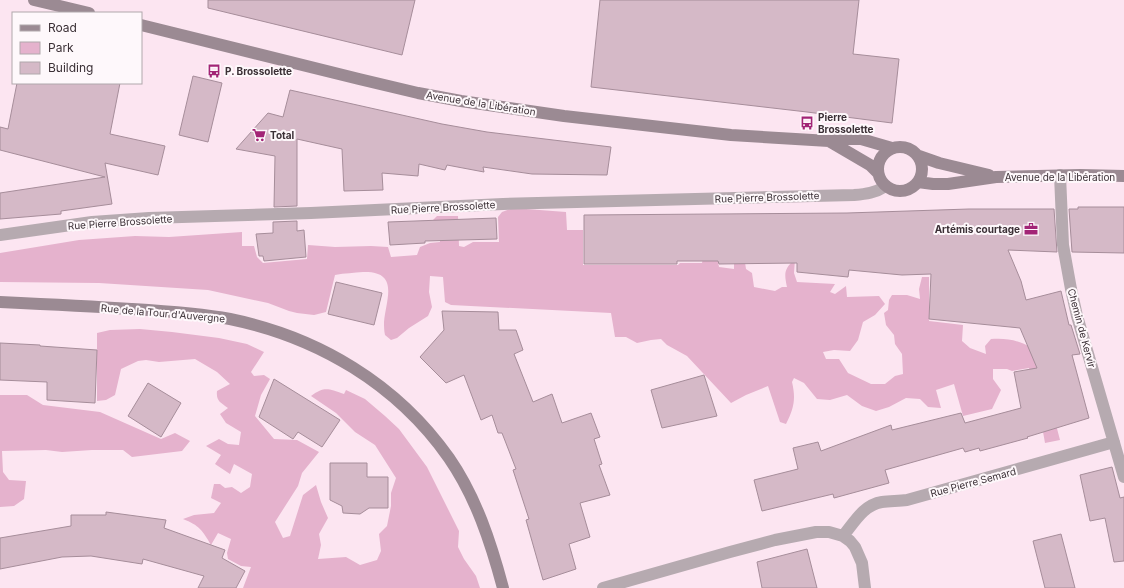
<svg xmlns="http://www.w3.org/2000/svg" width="1124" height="588" font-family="Inter,sans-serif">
<rect width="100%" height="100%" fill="#fce5f1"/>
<path fill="#e5b2cd" d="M513 208 566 212 567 230H583V265H678L680 263H702L704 253 716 251 719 267 734 269V261L744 256 746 269 752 273 754 287 775 291 782 287H787C784 273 784 269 795 259L794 273 797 282 835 284 830 292 835 294 846 286 847 297 879 296 885 304 875 315 863 322 858 340 850 351 834 350 823 352 826 359H839L848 373 871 384H885L895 376 903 374 902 354 895 344 894 335 886 325 884 313 888 310 889 300 892 295H907L920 299 919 289 922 277H929V321L963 325 962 341 970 348 986 354 985 346 991 339C1007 338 1018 340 1032 348L1054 417 1060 440 1045 443 1035 387 1029 368 1012 371 1007 369H993V379L1001 390 992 409 963 416 954 384 936 390 941 408 928 407 920 399 906 398 889 407 876 411 862 406 847 395 830 400 817 399 804 383 794 378 792 382C796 399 794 408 786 424L780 422 768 386 746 395 731 403 687 356 667 345 661 339 651 340 637 343 626 337H615L611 313 451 305 445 302 443 277 430 276 429 292 432 307 428 316 409 328 397 338 391 340 385 335C384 331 384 326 384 322 386 299 400 271 363 272 354 273 345 273 335 275L326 312 314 315 297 313 289 311 268 303 208 290 99 283 0 282V253L79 240 135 236 169 237 242 232V246H254L257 257 263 263 307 259 308 245 335 247 371 246 388 247 391 257 417 255 420 247 430 243 440 242 439 224 433 220 437 216H458L459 246 464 247 473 242H499L498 217 502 212Z
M140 329 172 332 219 338 247 344 264 352 251 372 254 376 264 375 270 379 261 395 255 416 274 439 297 440 319 452 302 473 298 486 275 522 283 538 290 536 303 495 316 485 321 502 328 518 319 534 321 545 318 559 346 557 360 565 377 560 381 551 379 534 387 526 391 506V493L396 478 375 445 355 432 336 413 311 396C325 386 328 389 344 394L346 390 365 399 385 416 399 429 427 467 459 531 458 547 464 559 476 576 480 588H243L251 567 241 566 228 559 227 553 231 539 218 533 211 545C203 531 199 525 183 519L194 515 214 513 221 503 211 498 214 484H220L225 488 232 487 241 493 250 487 252 474 234 464 230 474 215 464 221 455 206 446 219 439 228 444 239 445 241 432 226 423 220 414 228 408C220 402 216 401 217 391L230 384 217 372 195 359 159 362 146 360 138 361 121 369 115 395 106 400 97 401V333L110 330Z
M0 395H27L43 405 100 412 161 439 175 433 190 441 182 451 132 457 123 450H92L62 452 46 450 2 451 3 472 9 480 26 481 24 499 14 506 0 507Z"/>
<path fill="#d5b9c7" stroke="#a68d9a" d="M208 0H415L402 55 208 8Z
M600 0H859L853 54 899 59 892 123 807 112 591 87Z
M193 76 222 83 208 142 179 135Z
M17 83H120L110 134 165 146 158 175 105 163 112 204 61 211V214L0 219V193L105 177 0 150V127L8 129Z
M290 90 442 124 487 132 611 147 607 175 532 174 483 167 484 172 447 165 445 170 419 164 418 176 382 173 383 190 344 191 342 149 297 139V206L274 207 275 156 236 149 268 113 283 117Z
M1078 207H1124V253L1072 252 1069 209H1078Z
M969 209H1054L1057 252 1008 250 1021 281 1026 300 1061 291 1069 325H1071L1080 354 1072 355 1089 418 1027 437 1028 438 980 451 979 448 965 452 963 448 885 470 889 483 834 498 833 494 762 511 754 480 798 469 793 448 818 442 821 451 891 425 892 430 961 413 965 423 1021 408 1014 372 1037 368 1020 328 929 319 931 274 902 275 849 270 848 277 797 272V263L719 264 718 261H677V264H584V215L847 213Z
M496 218 497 239 425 241V243L390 245 388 222Z
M297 221V231L304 230 306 257 264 261 263 256H259L256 234 273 233V222Z
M336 282 382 293 374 325 328 314Z
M442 311 498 312 499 330H516L523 350 514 354 533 402 552 394 562 423 591 413 600 437 594 439 602 464 599 465 610 495 580 503 590 537 569 544 576 569 543 580 526 520 529 519 513 470 516 469 502 433H498L492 415 481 420 464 375 446 383 420 357 444 330Z
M0 343 40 345V346L97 350 95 403 47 400V382L0 380Z
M704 375 717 416 662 428 651 390Z
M274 379 340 420 322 447 298 432 293 439 259 417Z
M148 383 181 403 161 437 128 416Z
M330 463H367V477H388V508H369L360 514 343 513 342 506 330 500Z
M1112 467 1120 498 1124 497V561L1114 562 1105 518 1090 521 1080 475Z
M106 512 166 520 164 528 225 550 222 558 245 571 236 588H198L204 576 143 559 142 564 91 556 62 557 0 569V538L71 526V515H106Z
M1061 534 1075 588H1045L1033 541Z
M807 549 817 588H762L757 562Z"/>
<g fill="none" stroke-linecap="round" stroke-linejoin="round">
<path stroke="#b6aab0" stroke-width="12" d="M1060 175 1063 245 1071 289 1077 316 1124 477
M0 235 92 222 149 218 311 213 503 204 854 195C866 194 875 193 886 186
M843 536C854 523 863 505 882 502 890 501 898 501 907 500L1114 442
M603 588 730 552 775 540 816 532H829L843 536 850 541 855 547 862 563 865 588"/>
<path stroke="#9b8a93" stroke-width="12" d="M34 0 89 13
M141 25 359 79 418 93 461 101 564 116 731 135 829 141 846 139H861L892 148
M829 141 870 165 878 173
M878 169a22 22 0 1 1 44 0a22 22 0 1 1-44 0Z
M919 156 939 163 989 175
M918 182 933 184H948L996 177 1080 175 1124 176
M0 302C44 304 87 306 131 309 164 311 198 313 230 319 318 337 397 384 449 458 476 497 491 543 503 588"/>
</g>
<defs>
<g id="bus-bare" transform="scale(1.08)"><path d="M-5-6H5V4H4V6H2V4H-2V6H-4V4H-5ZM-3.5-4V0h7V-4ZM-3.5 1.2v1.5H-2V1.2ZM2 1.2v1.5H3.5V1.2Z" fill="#a22476" stroke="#fef8fb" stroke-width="2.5" paint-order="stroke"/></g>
<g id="supermarket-bare" transform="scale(1.08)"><path d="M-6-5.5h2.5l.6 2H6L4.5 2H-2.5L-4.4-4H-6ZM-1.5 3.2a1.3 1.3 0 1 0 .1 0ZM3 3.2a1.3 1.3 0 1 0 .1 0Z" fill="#a22476" stroke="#fef8fb" stroke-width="2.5" paint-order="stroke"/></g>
<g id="office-bare" transform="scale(1.08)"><path d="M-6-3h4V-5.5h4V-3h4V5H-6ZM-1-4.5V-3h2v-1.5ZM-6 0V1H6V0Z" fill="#a22476" stroke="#fef8fb" stroke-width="2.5" paint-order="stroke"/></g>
</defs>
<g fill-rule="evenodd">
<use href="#bus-bare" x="214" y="71"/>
<use href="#bus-bare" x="807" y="123"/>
<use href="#supermarket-bare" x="259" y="135"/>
<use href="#office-bare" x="1031" y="229"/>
</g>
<g text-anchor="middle" stroke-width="4" stroke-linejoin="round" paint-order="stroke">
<g font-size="10" font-weight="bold" fill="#3b3036" stroke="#fef8fb" text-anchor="start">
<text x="225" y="75">P. Brossolette</text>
<text x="818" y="121">Pierre<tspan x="818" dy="12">Brossolette</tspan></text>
<text x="270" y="139">Total</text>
<text x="1020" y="233" text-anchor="end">Artémis courtage</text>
</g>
<g font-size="10" fill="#3b3036" stroke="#fef8fb">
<text transform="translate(481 103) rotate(9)" y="4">Avenue de la Libération</text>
<text x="1060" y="181">Avenue de la Libération</text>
<text transform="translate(767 197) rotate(-2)" y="4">Rue Pierre Brossolette</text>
<text transform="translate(443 207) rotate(-3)" y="4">Rue Pierre Brossolette</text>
<text transform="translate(120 222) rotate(-4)" y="4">Rue Pierre Brossolette</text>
<text transform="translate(163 313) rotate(5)" y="4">Rue de la Tour d'Auvergne</text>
<text transform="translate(1082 328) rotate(75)" y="4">Chemin de Kervir</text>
<text transform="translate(973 482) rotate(-15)" y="4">Rue Pierre Semard</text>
</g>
</g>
<rect x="12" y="12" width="130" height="72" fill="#fef8fb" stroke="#b0a8ac"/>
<rect x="20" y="25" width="20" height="6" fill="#9b8a93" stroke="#b0a8ac"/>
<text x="48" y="32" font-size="12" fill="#3b3036">Road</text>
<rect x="20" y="42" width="20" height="12" fill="#e5b2cd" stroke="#b0a8ac"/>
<text x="48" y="52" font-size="12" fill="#3b3036">Park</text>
<rect x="20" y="62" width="20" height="12" fill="#d5b9c7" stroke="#b0a8ac"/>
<text x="48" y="72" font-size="12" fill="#3b3036">Building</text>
</svg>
